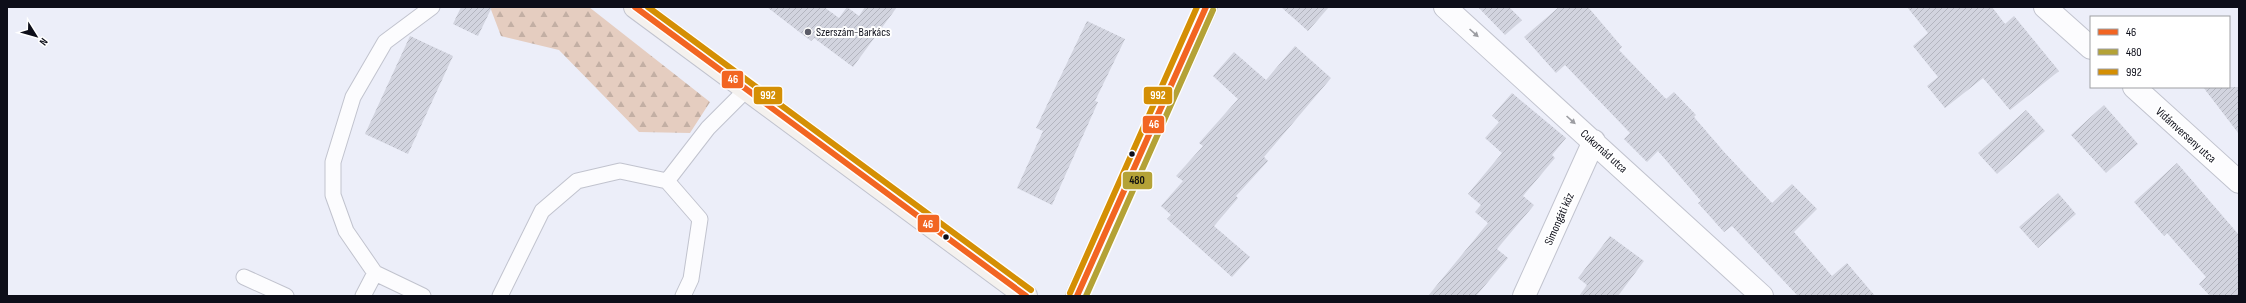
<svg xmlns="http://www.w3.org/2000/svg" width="2246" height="303" font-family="'Sofia Sans Condensed',sans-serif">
<defs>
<pattern id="forest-firs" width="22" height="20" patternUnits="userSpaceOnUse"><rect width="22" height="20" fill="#e5cdc0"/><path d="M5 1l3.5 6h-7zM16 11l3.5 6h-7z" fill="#c3afa4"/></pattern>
<pattern id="building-hatch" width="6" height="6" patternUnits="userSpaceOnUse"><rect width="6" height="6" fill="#d2d4df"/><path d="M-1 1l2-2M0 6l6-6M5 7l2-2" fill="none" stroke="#b3b5bf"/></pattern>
</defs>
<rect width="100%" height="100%" fill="#eceef9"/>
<path fill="url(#forest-firs)" d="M490 7H589L710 102 690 133 639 132 559 50 501 36Z"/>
<path fill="url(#building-hatch)" d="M461 7H492L478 36 453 24Z
M767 7H824L839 18 847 7 859 16 865 7H897L853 67 814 38 811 41Z
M1281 7H1329L1308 31Z
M1478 7H1509L1522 20 1505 35Z
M1559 7H1588L1622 47 1619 50 1666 99 1674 92 1696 115 1694 117 1725 153 1772 203 1792 184 1817 209 1794 232 1832 276 1847 263 1875 296H1798L1732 226 1724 232 1698 203 1701 201 1658 151 1647 162 1624 139 1630 133 1565 65 1556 73 1524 37Z
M1907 7H1992L2005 24 2014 16 2059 71 2010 110 1983 78 1945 108 1927 86 1938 77 1913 46 1928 33Z
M1087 21 1125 39 1095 101 1098 102 1052 205 1017 188 1043 131 1036 128Z
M410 36 453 56 408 154 365 134Z
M1295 46 1331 78 1264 157 1268 161 1236 196 1238 198 1214 226 1250 257 1232 277 1167 219 1171 215 1161 206 1183 181 1176 176 1203 146 1199 143 1238 99 1213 76 1234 52 1266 80Z
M2203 87H2239V134Z
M1512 93 1566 138 1552 155 1555 158 1523 196 1534 205 1497 249 1508 258 1476 296H1428L1488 223 1475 212 1481 205 1468 194 1502 153 1485 138 1499 122 1492 116Z
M2104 105 2138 144 2106 173 2071 135Z
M2026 110 2045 131 1997 174 1978 153Z
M2177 163 2239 235V296H2210L2199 284 2206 277 2167 233 2164 236 2134 202Z
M2058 193 2076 214 2038 248 2019 227Z
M1610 236 1644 261 1618 296H1579L1587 285 1578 278Z"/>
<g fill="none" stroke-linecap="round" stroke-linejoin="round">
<g stroke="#c1c3ce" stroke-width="17">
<path id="service" d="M667 181 708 128 747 89
M244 277 286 296
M363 296 375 273
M423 296 375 273 346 231 333 195V162L353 97 385 42 432 7
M500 296 542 211 577 181 620 171 667 181 700 219 691 279 683 296"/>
</g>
<g stroke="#c1c3ce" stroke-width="24">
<path id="minor" d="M1445 7 1762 296
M2045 7 2091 48
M2134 87 2239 182
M1524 296 1594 141"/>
</g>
<g stroke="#c1c3ce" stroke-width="24">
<path id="secondary" d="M635 7 1026 296
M1077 296 1206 7"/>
</g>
<use href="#service" stroke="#fcfcfe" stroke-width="15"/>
<use href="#minor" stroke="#fcfcfe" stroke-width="22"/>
<use href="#secondary" stroke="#f4f1ee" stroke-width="22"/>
<g stroke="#fff" stroke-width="9">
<path id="bus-1" d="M635 7 1026 296
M1077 296 1206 7"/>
</g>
<g stroke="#fff" stroke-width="9">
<path id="bus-2" d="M1086 296 1213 10"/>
</g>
<g stroke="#fff" stroke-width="9">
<path id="bus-3" d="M648 7 1031 290
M1070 293 1197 7"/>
</g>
<use href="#bus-1" stroke="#f26522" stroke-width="6"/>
<use href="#bus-2" stroke="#b4a236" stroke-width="6"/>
<use href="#bus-3" stroke="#d48f04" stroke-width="6"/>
</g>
<defs><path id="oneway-solid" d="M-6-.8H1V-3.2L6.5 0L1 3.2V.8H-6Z"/></defs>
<g fill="#9c9da2">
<use href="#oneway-solid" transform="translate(1474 33) rotate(42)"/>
<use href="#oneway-solid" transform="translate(1571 120) rotate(42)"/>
</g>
<circle fill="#5b5c67" stroke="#fff" stroke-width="1.5" cx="808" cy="32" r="4"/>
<g fill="#0d0e19" stroke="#fff" stroke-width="1.5">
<circle cx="1132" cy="154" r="3.5"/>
<circle cx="946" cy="237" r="3.5"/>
</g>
<g text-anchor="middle" stroke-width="4" stroke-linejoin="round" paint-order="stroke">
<g font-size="12" fill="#0d0e19" stroke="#fff" text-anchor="start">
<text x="816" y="36">Szerszám-Barkács</text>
</g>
<g font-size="12" fill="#0d0e19" stroke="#fff">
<text transform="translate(2186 135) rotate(42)" y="4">Vidámverseny utca</text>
<text transform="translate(1604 151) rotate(42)" y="4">Cukornád utca</text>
<text transform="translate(1559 219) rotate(-66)" y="4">Simongáti köz</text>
</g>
</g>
<g stroke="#fff" stroke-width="1.5">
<rect x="721" y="70" width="23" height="19" rx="4" fill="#f26522"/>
<rect x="1143" y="86" width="30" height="19" rx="4" fill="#d48f04"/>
<rect x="753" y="86" width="30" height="19" rx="4" fill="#d48f04"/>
<rect x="1142" y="115" width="23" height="19" rx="4" fill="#f26522"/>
<rect x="1122" y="171" width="31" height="19" rx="4" fill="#b4a236"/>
<rect x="917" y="214" width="23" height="19" rx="4" fill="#f26522"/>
</g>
<g font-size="11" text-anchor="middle" font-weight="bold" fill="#fff">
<text x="733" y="83">46</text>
<text x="1158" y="99">992</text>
<text x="768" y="99">992</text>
<text x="1154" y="128">46</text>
<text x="928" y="228">46</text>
</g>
<g font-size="11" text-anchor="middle" font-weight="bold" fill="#111">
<text x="1137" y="184">480</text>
</g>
<rect width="2246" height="303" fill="none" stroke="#0d0e19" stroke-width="16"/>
<rect x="2090" y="16" width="140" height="72" fill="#ffffff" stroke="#9e9fa3"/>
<rect x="2098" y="29" width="20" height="6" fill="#f26522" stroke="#9e9fa3"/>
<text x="2126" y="36" font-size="12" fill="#0d0e19">46</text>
<rect x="2098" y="49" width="20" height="6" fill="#b4a236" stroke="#9e9fa3"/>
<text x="2126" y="56" font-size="12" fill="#0d0e19">480</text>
<rect x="2098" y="69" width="20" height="6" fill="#d48f04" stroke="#9e9fa3"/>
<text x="2126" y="76" font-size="12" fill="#0d0e19">992</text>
<g transform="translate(36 36) rotate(127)" stroke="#ffffff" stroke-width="3" paint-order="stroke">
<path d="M0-3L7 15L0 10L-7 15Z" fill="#0d0e19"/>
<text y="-6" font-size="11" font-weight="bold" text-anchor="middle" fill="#0d0e19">N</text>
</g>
</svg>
